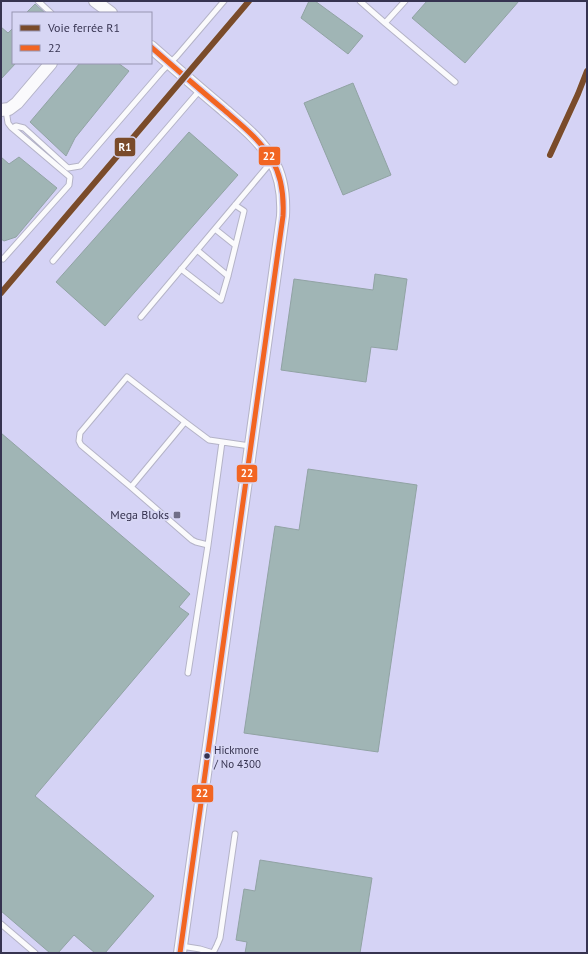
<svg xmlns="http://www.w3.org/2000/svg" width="588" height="954" font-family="'PT Sans',sans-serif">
<rect width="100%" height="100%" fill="#dddded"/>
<path fill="#d5d3f5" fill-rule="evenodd" d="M1 1H587V953H1ZM13 13H151V63H13Z"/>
<path fill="#a0b5b5" stroke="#91a3a4" d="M309 1H315L363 36 348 54 301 18Z
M427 1H519L465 63 412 18Z
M35 4 45 13H26Z
M1 27 8 33 13 28V63H16L1 79Z
M80 63H118L129 71 75 138 66 156 30 122Z
M353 83 391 175 343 195 304 103Z
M189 132 238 175 105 326 56 282Z
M1 157 9 164 19 157 57 188 16 237 4 241 1 239Z
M375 274 407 279 397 350 371 347 366 382 281 370 294 279 373 290Z
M1 433 190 594 179 607 189 614 35 796 154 896 105 953H95L74 935 58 953H50L1 911Z
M308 469 417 485 378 752 244 733 275 526 299 530Z
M260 860 372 878 360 953H245L247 942 236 940 244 889 255 891Z"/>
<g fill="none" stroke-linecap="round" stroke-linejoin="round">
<g stroke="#b4b3c7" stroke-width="7">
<path id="service" d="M38 1 51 13
M360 1 385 23 405 1
M385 23 455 82
M12 128 16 126 24 128 68 168 80 166 162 71 177 56 224 1
M215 229 235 245
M197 250 228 276
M3 259 69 185 70 177 11 127 8 123 6 110
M53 261 200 90
M181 269 221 300 228 276 244 211 235 205
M141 317 272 161
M131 487 81 445 79 441 80 433 127 377 185 422
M208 545 196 542 192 540 131 487 185 422 209 440 250 446
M188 673 208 545 222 442
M1 924 35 953
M181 946 200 949 213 953
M213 953 217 945 220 938 235 834"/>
</g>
<g stroke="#b4b3c7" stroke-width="14">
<path id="tertiary" d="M95 1 111 13
M151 47C175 68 199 89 223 109 240 124 260 139 272 160 282 177 284 197 283 216L180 953
M1 110 9 109 17 103 51 63"/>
</g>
<use href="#service" stroke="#fafafc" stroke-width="5"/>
<use href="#tertiary" stroke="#fafafc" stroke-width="12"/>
<g stroke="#d7d6f4" stroke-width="8">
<path id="bus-1" d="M151 47C175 68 199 89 223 109 240 124 260 139 272 160 282 177 284 197 283 216L180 953"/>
</g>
<use href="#bus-1" stroke="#f26522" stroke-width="5"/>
<g stroke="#d7d6f4" stroke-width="9">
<path id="rail-1" d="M550 155 578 94 587 71
M1 293 249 1"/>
</g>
<use href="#rail-1" stroke="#7a4b2a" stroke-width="6"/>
</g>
<rect fill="#706e87" stroke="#d7d6f4" stroke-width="1.5" x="173" y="511" width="8" height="8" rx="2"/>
<circle fill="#363350" stroke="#d7d6f4" stroke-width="1.5" cx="207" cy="756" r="3.5"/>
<g text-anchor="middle" stroke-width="3.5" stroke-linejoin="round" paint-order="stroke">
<g font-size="11" fill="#363350" stroke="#d7d6f4" text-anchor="start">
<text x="214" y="754">Hickmore<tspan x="214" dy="14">/ No 4300</tspan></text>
</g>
<g font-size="12" fill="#363350" stroke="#d7d6f4" text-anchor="end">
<text x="169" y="519">Mega Bloks</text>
</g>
</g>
<g stroke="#d7d6f4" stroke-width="1.5">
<rect x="114" y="137" width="22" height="20" rx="4" fill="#7a4b2a"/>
<rect x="258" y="146" width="23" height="20" rx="4" fill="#f26522"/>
<rect x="236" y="464" width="22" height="19" rx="4" fill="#f26522"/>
<rect x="191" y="784" width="23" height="19" rx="4" fill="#f26522"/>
</g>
<g font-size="11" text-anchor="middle" font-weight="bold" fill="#fff">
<text x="125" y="151">R1</text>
<text x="269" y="160">22</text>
<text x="247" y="477">22</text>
<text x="202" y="797">22</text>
</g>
<rect width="588" height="954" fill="none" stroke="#363350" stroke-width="4"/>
<rect x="12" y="12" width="140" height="52" fill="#d7d6f4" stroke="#9795b2"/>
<rect x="20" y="25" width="20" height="6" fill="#7a4b2a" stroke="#9795b2"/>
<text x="48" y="32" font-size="12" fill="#363350">Voie ferrée R1</text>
<rect x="20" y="45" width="20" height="6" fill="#f26522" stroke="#9795b2"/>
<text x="48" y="52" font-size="12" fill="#363350">22</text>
</svg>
